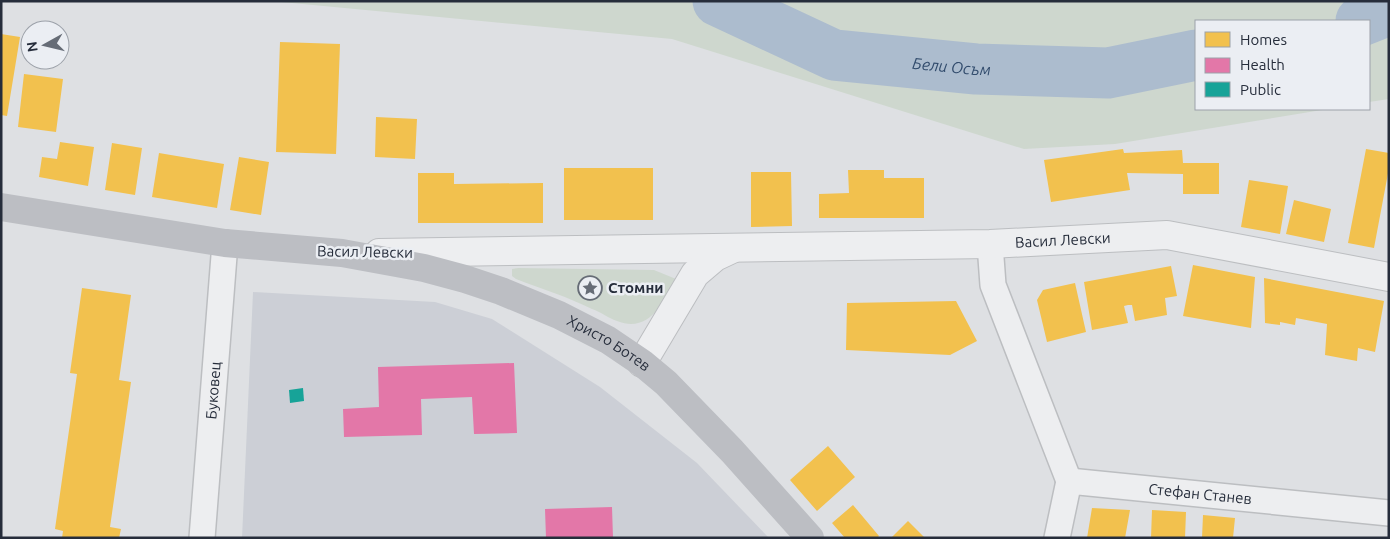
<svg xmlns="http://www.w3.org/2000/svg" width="1390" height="539" font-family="Ubuntu,sans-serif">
<rect width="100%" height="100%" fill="#dee0e3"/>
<path fill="#cccfd6" d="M253 292 435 302 492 319 600 387 697 463 769 538H242Z"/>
<path fill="#ced7ce" d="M271 1H1389V99L1369 102V21H1196V109H1328L1115 144 1024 149 672 39Z
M518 268 654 270 676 279C664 302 649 334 617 321 608 318 601 312 592 309 568 297 542 289 516 279L512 276V269Z"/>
<path fill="#f2c14e" d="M1 34 20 37 7 116 1 115Z
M280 42 340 44 336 154 276 152Z
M24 74 63 79 56 132 18 127Z
M376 117 417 119 415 159 375 157Z
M60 142 94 147 88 186 39 177 42 157 57 159Z
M112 143 142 148 135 195 105 190Z
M1123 149 1124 153 1182 150 1183 163H1219V194H1183V174L1127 173 1130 190 1051 202 1044 160Z
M1366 149 1389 153V168L1374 248 1348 243Z
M159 153 224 164 217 208 152 197Z
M239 157 269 162 261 215 230 210Z
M564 168H653V220H564Z
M848 170H884V178H924V218H819V194L849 193Z
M751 172H791L792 226 751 227Z
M418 173H454V184L543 183V223H418Z
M1249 180 1288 186 1280 234 1241 227Z
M1294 200 1331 209 1324 242 1286 234Z
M1193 265 1255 277 1251 328 1183 316Z
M1171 266 1177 296 1165 298 1167 315 1135 321 1132 305H1128L1124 306 1128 323 1092 330 1084 282Z
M1264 278 1384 301 1375 352 1358 348 1357 361 1325 355 1327 324 1296 318 1295 325 1280 322V325L1265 323Z
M1075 283 1086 332 1047 342 1037 300 1043 290Z
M82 288 131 295 119 380 131 382 110 527 121 529 119 538H62L63 531 55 529 77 374 70 373Z
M956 301 977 341 950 355 846 350 847 303Z
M828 446 855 477 817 511 790 480Z
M853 505 879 536 877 538H845L832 523Z
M1092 508 1130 510 1125 538H1087Z
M1152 510 1186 512 1185 538H1151Z
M1203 515 1235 518 1233 538H1202Z
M908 521 925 538H891Z"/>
<path fill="#e377a8" d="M514 363 517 433 474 434 472 397 421 399 422 435 344 437 343 409 379 407 378 367Z
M612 507 613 538H546L545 509Z"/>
<path fill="#17a398" d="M303 388 304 401 290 403 289 390Z"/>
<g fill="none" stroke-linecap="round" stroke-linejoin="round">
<g stroke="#acbcce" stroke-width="51">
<path id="s1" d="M718 1 834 55 976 69 1108 73 1196 55"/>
<path d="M1361 21 1389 10"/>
</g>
<g stroke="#bcbec1" stroke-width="28">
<g id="minor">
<path d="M990 244 993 285 1069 481"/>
<path id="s2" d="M202 538 225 243"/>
<path id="s3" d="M1057 538 1069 481 1389 513"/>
</g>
</g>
<g stroke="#bcbec1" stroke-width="30">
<g id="tertiary">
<path id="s4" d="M379 253 990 244 1167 235 1389 277"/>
<path d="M642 363 695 274 715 257 732 249"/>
</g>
</g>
<use href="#minor" stroke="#edeef0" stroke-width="25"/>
<use href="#tertiary" stroke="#edeef0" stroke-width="28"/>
<path stroke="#bcbec3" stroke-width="28" id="s5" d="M1 207 225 243 342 253 424 268 465 279 501 291 559 315 608 340 642 363 666 383 732 451 810 538"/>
</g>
<defs>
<g id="sight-ring" transform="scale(1.25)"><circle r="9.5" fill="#ebeef3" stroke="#666c76" stroke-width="1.5"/><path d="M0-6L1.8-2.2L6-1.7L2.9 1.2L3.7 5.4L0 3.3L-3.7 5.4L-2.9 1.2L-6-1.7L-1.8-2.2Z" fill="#666c76"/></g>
</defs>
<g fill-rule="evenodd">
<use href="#sight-ring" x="590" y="288"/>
</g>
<g text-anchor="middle" stroke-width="5" stroke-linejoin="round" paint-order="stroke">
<g font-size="15" fill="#262d3b" stroke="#ebeef3">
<text dy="5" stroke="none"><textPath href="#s4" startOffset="684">Васил Левски</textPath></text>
<text transform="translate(365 252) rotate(1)" y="5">Васил Левски</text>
<text dy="5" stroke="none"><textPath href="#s5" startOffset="628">Христо Ботев</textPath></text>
<text dy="5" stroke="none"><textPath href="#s2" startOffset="148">Буковец</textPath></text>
<text dy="5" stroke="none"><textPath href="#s3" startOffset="190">Стефан Станев</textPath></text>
</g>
<g font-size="15" font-weight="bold" fill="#262d3b" stroke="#ebeef3" text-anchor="start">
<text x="608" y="293">Стомни</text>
</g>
<g font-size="16" font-style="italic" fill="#324c6d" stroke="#ebeef3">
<text dy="6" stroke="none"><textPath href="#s1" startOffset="246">Бели Осъм</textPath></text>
</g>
</g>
<rect width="1390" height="539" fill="none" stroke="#262d3b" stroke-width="5"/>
<rect x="1195" y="20" width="175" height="90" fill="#ebeef3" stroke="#9ca1a9"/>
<rect x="1205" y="32" width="25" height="15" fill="#f2c14e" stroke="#9ca1a9"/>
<text x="1240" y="45" font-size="15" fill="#262d3b">Homes</text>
<rect x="1205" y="58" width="25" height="15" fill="#e377a8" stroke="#9ca1a9"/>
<text x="1240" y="70" font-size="15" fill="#262d3b">Health</text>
<rect x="1205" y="82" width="25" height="15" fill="#17a398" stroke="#9ca1a9"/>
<text x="1240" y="95" font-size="15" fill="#262d3b">Public</text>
<g transform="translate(45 45) rotate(262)"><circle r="24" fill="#ebeef3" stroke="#9ca1a9"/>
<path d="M0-4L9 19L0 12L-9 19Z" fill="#666c76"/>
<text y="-8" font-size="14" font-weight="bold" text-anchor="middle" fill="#262d3b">N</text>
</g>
</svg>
